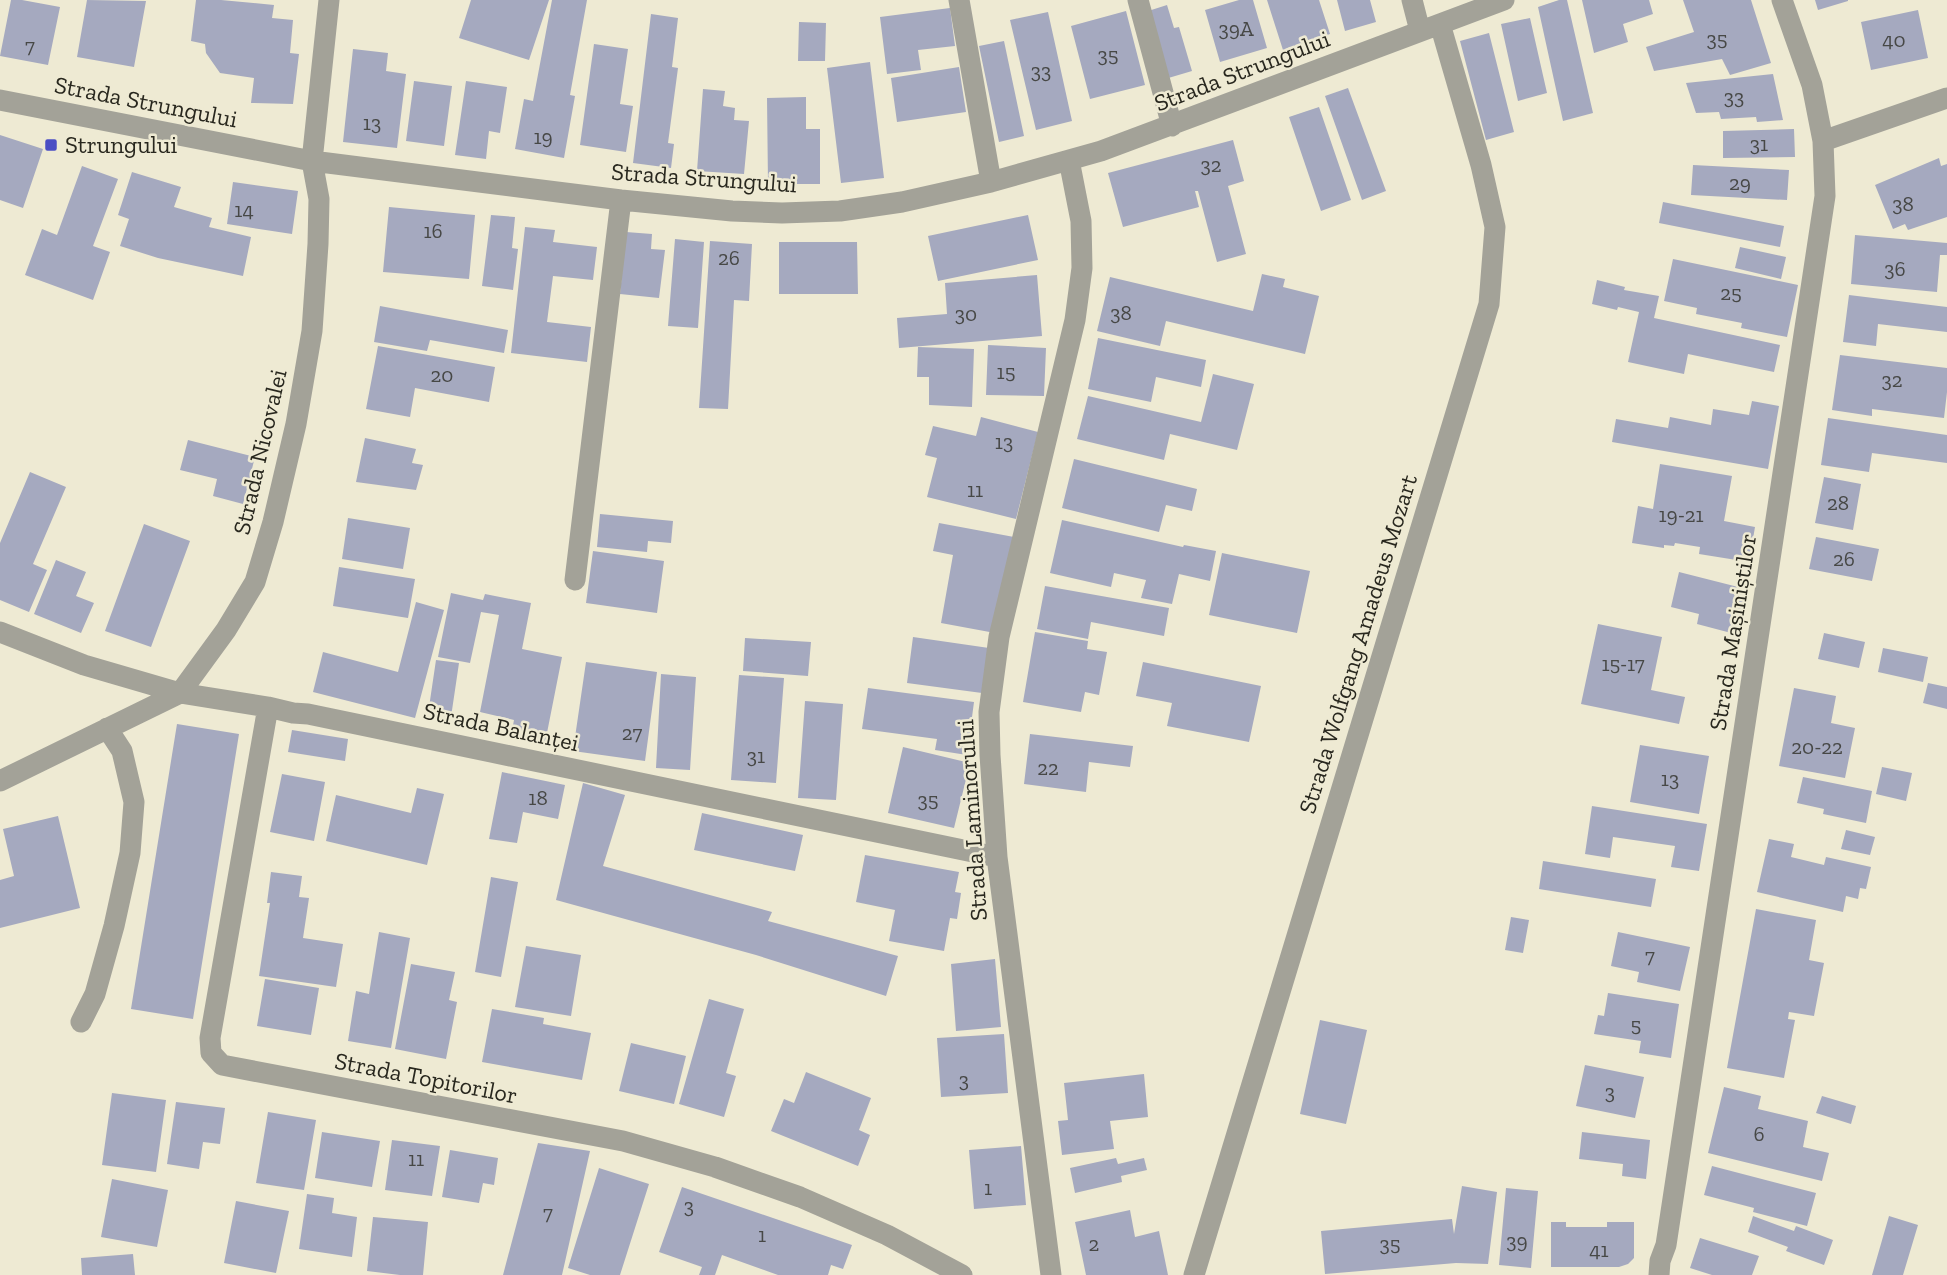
<svg xmlns="http://www.w3.org/2000/svg" width="1947" height="1275" font-family="'Zilla Slab',serif">
<rect width="100%" height="100%" fill="#eeead3"/>
<path fill="#a5a9bf" d="M11 0H22L60 7 48 65 0 56Z
M87 0 146 1 134 67 77 57Z
M196 0H221L274 5 272 18 293 20 290 53 299 54 293 104 251 103 254 78 220 73 206 53 205 44 191 41Z
M471 0H549L529 60 459 38Z
M552 0H587L570 95 575 96 564 158 515 149 524 99 533 101Z
M1239 0H1253L1267 48 1220 62 1205 10Z
M1267 0H1319L1330 34 1283 50Z
M1337 0H1370L1376 22 1345 31Z
M1559 0H1567L1593 113 1563 121 1538 7Z
M1582 0H1649L1653 14 1623 24 1628 42 1594 53Z
M1683 0H1751L1771 63 1730 75 1722 59 1654 71 1646 47 1694 32Z
M1815 0H1848V1L1818 10Z
M1167 5 1174 28 1179 27 1192 71 1165 79 1145 12Z
M950 8 955 46 918 50 921 70 887 74 880 17Z
M1918 10 1928 58 1871 70 1861 22Z
M1126 11 1145 85 1090 99 1071 26Z
M1048 12 1072 121 1036 130 1010 20Z
M651 14 678 18 672 67 678 68 668 143 674 144 671 168 633 163Z
M1530 18 1547 93 1518 101 1501 24Z
M799 22 826 23 825 61H798Z
M1489 33 1514 132 1486 140 1460 41Z
M1004 41 1024 136 999 142 979 46Z
M594 44 628 49 620 104 633 106 626 152 580 145Z
M353 49 388 53 386 71 406 74 397 148 343 142Z
M870 62 884 178 841 183 827 68Z
M959 67 966 112 897 122 891 78Z
M1773 74 1783 120 1757 122 1756 117 1721 119 1719 112 1696 113 1686 83Z
M414 81 452 86 444 146 406 141Z
M466 81 507 87 500 133 489 131 486 159 455 155Z
M1348 88 1386 191 1362 200 1325 96Z
M703 89 725 91 723 106 735 108 734 120 749 121 744 174 697 171Z
M806 97V129H820V184H768L767 98Z
M1319 107 1351 200 1321 211 1289 117Z
M1794 129 1795 157 1723 158V131Z
M0 135 43 149 23 208 0 200Z
M1233 140 1244 181 1228 186 1246 254 1217 262 1198 191H1195L1199 207 1123 227 1108 173Z
M1939 158 1941 166 1947 164V217L1908 230 1905 224 1893 229 1875 185Z
M1693 165 1789 170 1787 200 1691 195Z
M82 166 118 179 93 246 110 252 93 300 25 275 42 229 57 235Z
M132 172 181 187 174 207 212 218 209 227 251 237 243 276 158 258 120 246 129 219 118 215Z
M233 182 298 191 292 234 227 224Z
M1663 202 1784 226 1780 247 1659 223Z
M389 207 475 215 469 279 383 272Z
M491 215 515 217 512 248 518 249 513 290 482 286Z
M1028 215 1038 260 938 281 928 236Z
M525 227 555 230 553 242 597 247 593 280 553 276 547 322 591 327 587 362 511 353Z
M626 232 652 234 651 249 665 250 659 298 620 294Z
M1855 235 1947 243V255H1940L1937 292 1851 284Z
M675 239 704 242 698 328 668 326Z
M710 241 752 244 749 301 734 300 728 409 699 408Z
M779 242H857L858 294H779Z
M1740 247 1786 257 1781 279 1735 268Z
M1673 259 1798 285 1787 337 1741 328 1742 323 1696 314 1697 308 1664 301Z
M1262 274 1285 279 1283 287 1319 296 1305 354 1166 321 1160 346 1097 331 1110 277 1253 311Z
M1037 275 1042 336 899 348 897 318 947 314 945 283Z
M1597 280 1625 287 1624 290 1659 296 1654 318 1780 345 1774 372 1688 354 1684 374 1628 362 1639 312 1618 307 1617 310 1592 304Z
M1849 295 1947 307V332L1878 324 1876 346 1843 342Z
M380 306 508 330 504 353 430 340 427 351 374 342Z
M1098 338 1206 360 1201 387 1156 377 1151 402 1088 389Z
M988 345 1046 348 1044 396 986 395Z
M378 346 495 367 489 402 415 388 410 417 366 409Z
M918 347 974 349 972 407 929 405V377H917Z
M1840 355 1947 368V392L1944 418 1872 409V416L1832 410Z
M1213 374 1254 384 1237 450 1170 434 1164 460 1077 439 1088 396 1201 422Z
M1752 401 1779 406 1768 469 1612 442 1616 419 1668 428 1670 417 1711 425 1713 409 1749 415Z
M981 417 1038 432 1016 519 927 497 937 458 925 455 933 426 976 436Z
M1828 418 1947 435V463L1872 453 1869 472 1821 465Z
M365 438 416 449 412 463 423 465 416 490 356 482Z
M188 440 255 457 243 504 213 496 217 479 180 470Z
M1074 459 1197 489 1192 511 1166 505 1159 532 1062 508Z
M1660 464 1732 476 1724 521 1755 527 1749 562 1699 554 1700 547 1675 543 1674 546 1664 545V548L1632 543 1638 506 1653 509Z
M30 472 66 487 33 564 47 570 29 612 0 600V543Z
M1824 477 1861 484 1853 530 1815 523Z
M600 514 673 521 671 543 648 541 647 552 597 547Z
M348 518 410 528 403 569 342 559Z
M1062 520 1183 547 1184 545 1216 551 1210 581 1179 574 1172 604 1141 598 1146 580 1114 573 1111 587 1050 573Z
M939 523 1014 537 995 633 941 623 953 555 933 551Z
M144 524 190 541 151 647 105 631Z
M1816 537 1879 549 1872 581 1809 569Z
M593 551 664 561 657 613 586 603Z
M1222 553 1310 571 1297 633 1209 615Z
M56 560 86 572 76 596 94 603 81 633 34 614Z
M339 567 415 579 408 618 333 606Z
M1679 572 1746 589 1735 634 1697 624 1699 614 1671 607Z
M1045 586 1169 608 1164 636 1091 622 1088 639 1037 629Z
M451 593 483 600 485 594 531 603 522 649 562 657 545 743 511 736 514 720 480 712 499 615 481 612 470 663 438 657Z
M416 602 444 610 415 718 313 692 323 652 398 672Z
M1598 624 1662 637 1651 690 1685 697 1679 724 1581 704Z
M1035 632 1088 641 1087 649 1107 652 1099 695 1085 692 1081 712 1023 702Z
M1824 633 1865 642 1859 668 1818 659Z
M913 637 989 648 982 693 907 683Z
M745 638 811 642 808 676 743 671Z
M1883 648 1928 657 1923 682 1878 672Z
M436 660 459 663 451 717 428 714Z
M586 662 657 672 645 761 573 751Z
M1143 662 1261 686 1249 742 1167 726 1172 703 1136 696Z
M661 674 696 677 690 770 656 768Z
M739 675 784 678 776 783 731 780Z
M1928 683 1947 687V709L1923 703Z
M868 688 974 702 967 755 935 750 937 739 862 729Z
M1794 688 1836 696 1831 723 1855 728 1845 778 1779 766Z
M805 701 843 704 836 800 798 798Z
M177 724 239 734 193 1019 131 1009Z
M292 730 348 739 345 761 288 752Z
M1030 734 1133 746 1130 767 1089 762 1086 792 1024 784Z
M1640 745 1709 756 1699 814 1630 802Z
M903 747 970 763 954 828 888 813Z
M1882 767 1912 773 1906 801 1876 794Z
M502 772 565 785 558 819 523 812 517 843 489 839Z
M282 774 325 782 314 841 270 832Z
M1803 777 1872 791 1866 823 1823 814 1824 809 1797 803Z
M583 783 625 795 603 866 772 912 768 921 898 956 886 996 756 955 556 900Z
M417 788 444 794 427 865 326 841 336 795 411 813Z
M1592 806 1707 824 1699 871 1671 867 1675 846 1613 837 1610 858 1585 854Z
M702 813 803 835 795 871 694 850Z
M58 816 80 908 0 928V880L14 876 3 829Z
M1846 830 1875 837 1870 855 1841 849Z
M1769 839 1794 844 1791 857 1824 865 1826 857 1871 867 1866 889 1860 888 1858 899 1846 896 1843 912 1757 892Z
M865 855 959 872 955 892 961 893 957 919 950 918 944 951 889 941 895 910 856 902Z
M1543 861 1656 879 1651 907 1539 889Z
M271 872 302 876 299 897 309 898 303 938 343 944 336 987 259 976 270 903H267Z
M491 877 518 882 501 977 475 972Z
M1756 909 1816 920 1809 960 1824 963 1814 1016 1789 1012 1788 1019 1795 1020 1784 1078 1727 1068Z
M1511 917 1529 920 1523 953 1505 950Z
M379 932 410 938 391 1048 348 1041 356 991 369 994Z
M1618 932 1690 947 1680 991 1637 982 1639 972 1611 966Z
M526 946 581 955 571 1016 515 1007Z
M995 959 1001 1027 956 1031 951 964Z
M411 964 455 972 449 1000 457 1002 446 1059 395 1049Z
M265 979 319 988 311 1035 257 1026Z
M1608 993 1679 1004 1671 1058 1639 1053 1641 1041 1594 1034 1598 1015 1604 1016Z
M709 999 744 1009 726 1073 736 1076 724 1117 679 1104Z
M492 1009 544 1018 543 1024 591 1033 582 1080 482 1062Z
M1320 1020 1367 1030 1346 1124 1300 1114Z
M1004 1034 1008 1093 941 1097 937 1038Z
M631 1043 686 1056 674 1104 619 1091Z
M1585 1065 1644 1077 1635 1118 1576 1106Z
M806 1072 871 1098 859 1130 870 1135 858 1166 771 1131 784 1099 794 1103Z
M1144 1074 1148 1117 1110 1121 1114 1149 1062 1155 1058 1121 1068 1120 1064 1083Z
M1724 1087 1761 1096 1758 1109 1808 1121 1803 1147 1829 1153 1822 1181 1708 1153Z
M112 1093 166 1100 156 1172 102 1165Z
M1822 1096 1856 1106 1851 1124 1816 1113Z
M176 1102 225 1108 220 1144 203 1142 199 1169 167 1164Z
M268 1112 316 1120 304 1190 256 1183Z
M322 1132 380 1141 372 1187 315 1178Z
M1582 1132 1650 1140 1646 1179 1622 1176 1623 1164 1579 1159Z
M392 1140 440 1146 432 1196 385 1190Z
M538 1143 590 1151 562 1275H503Z
M1021 1146 1026 1205 974 1209 969 1150Z
M450 1150 498 1158 494 1185 483 1183 479 1203 442 1197Z
M1116 1158 1118 1164 1144 1158 1147 1170 1121 1176 1122 1182 1075 1193 1070 1168Z
M1712 1166 1816 1193 1807 1226 1753 1212 1754 1208 1704 1195Z
M599 1168 649 1184 620 1275H590L568 1268Z
M112 1179 168 1190 157 1247 101 1237Z
M1462 1186 1497 1192 1488 1264 1456 1263 1325 1274 1321 1231 1452 1219 1454 1234Z
M682 1187 852 1245 843 1269 831 1265 828 1275H778L722 1255 715 1275H699L702 1267 659 1252Z
M1506 1188 1538 1191 1531 1268 1499 1265Z
M307 1194 334 1198 332 1213 357 1217 352 1257 299 1249Z
M236 1201 289 1211 276 1273 224 1263Z
M1130 1210 1135 1237 1159 1231 1168 1275H1086L1075 1222Z
M1753 1216 1794 1231 1796 1226 1833 1240 1824 1265 1786 1251 1788 1247 1748 1232Z
M1889 1216 1918 1225 1903 1275H1872Z
M373 1217 428 1222 423 1275H400L367 1271Z
M1551 1222H1566V1227H1607V1222H1634V1258L1628 1264 1619 1267H1551Z
M1700 1238 1759 1256 1752 1275H1712L1690 1268Z
M133 1254 135 1275H82L81 1258Z"/>
<g fill="none" stroke-linecap="round" stroke-linejoin="round">
<path stroke="#a3a298" stroke-width="21" d="M959 0 991 182
M1138 0 1172 126
M1412 0 1420 31
M0 100 312 161 621 200 732 211 782 213 840 211 902 202 991 182 1101 151 1504 0
M1823 141 1947 98
M575 580 621 200
M0 632 84 665 180 693 268 707 293 713 308 714 997 857
M268 707 210 1038 211 1053 222 1065 623 1141 715 1167 800 1197 887 1235 962 1275
M0 781 180 693 226 630 255 582 273 522 296 424 312 331 318 244 319 199 312 161 329 0
M81 1022 95 994 114 926 130 853 134 802 122 751 107 728
M1051 1275 997 857 990 755 989 712 999 637 1075 320 1082 268 1081 221 1069 160
M1194 1275 1489 304 1495 227 1481 165 1440 24
M1659 1275 1660 1261 1666 1245 1825 196 1823 141 1812 85 1782 0"/>
</g>
<rect fill="#4b4ec4" stroke="#eeead3" stroke-width="2.5" x="44" y="138" width="14" height="14" rx="3.5"/>
<g text-anchor="middle" stroke-width="5" stroke-linejoin="round" paint-order="stroke">
<g font-size="21" fill="#474846">
<text x="1236" y="36">39A</text>
<text x="1717" y="46">35</text>
<text x="1894" y="47">40</text>
<text x="30" y="53">7</text>
<text x="1108" y="62">35</text>
<text x="1041" y="78">33</text>
<text x="1734" y="104">33</text>
<text x="372" y="130">13</text>
<text x="543" y="144">19</text>
<text x="1759" y="151">31</text>
<text x="1211" y="172">32</text>
<text x="1740" y="190">29</text>
<text x="1903" y="211">38</text>
<text x="244" y="217">14</text>
<text x="433" y="238">16</text>
<text x="729" y="265">26</text>
<text x="1895" y="276">36</text>
<text x="1731" y="300">25</text>
<text x="1121" y="320">38</text>
<text x="966" y="321">30</text>
<text x="1006" y="379">15</text>
<text x="442" y="382">20</text>
<text x="1892" y="387">32</text>
<text x="1004" y="449">13</text>
<text x="975" y="497">11</text>
<text x="1838" y="510">28</text>
<text x="1681" y="522">19-21</text>
<text x="1844" y="566">26</text>
<text x="1623" y="671">15-17</text>
<text x="632" y="740">27</text>
<text x="1817" y="754">20-22</text>
<text x="756" y="763">31</text>
<text x="1048" y="775">22</text>
<text x="1670" y="786">13</text>
<text x="538" y="805">18</text>
<text x="928" y="807">35</text>
<text x="1650" y="963">7</text>
<text x="1636" y="1032">5</text>
<text x="964" y="1087">3</text>
<text x="1610" y="1099">3</text>
<text x="1759" y="1141">6</text>
<text x="416" y="1166">11</text>
<text x="988" y="1195">1</text>
<text x="689" y="1213">3</text>
<text x="548" y="1220">7</text>
<text x="762" y="1242">1</text>
<text x="1517" y="1248">39</text>
<text x="1094" y="1251">2</text>
<text x="1390" y="1251">35</text>
<text x="1599" y="1257">41</text>
</g>
<g font-size="24" fill="#28271e" stroke="#eeead3">
<text transform="translate(1242 71) rotate(-21)" y="8">Strada Strungului</text>
<text transform="translate(146 102) rotate(11)" y="8">Strada Strungului</text>
<text transform="translate(704 178) rotate(4)" y="8">Strada Strungului</text>
<text transform="translate(260 452) rotate(-77)" y="8">Strada Nicovalei</text>
<text transform="translate(1733 632) rotate(-81)" y="8">Strada Mașiniștilor</text>
<text transform="translate(1358 644) rotate(-73)" y="8">Strada Wolfgang Amadeus Mozart</text>
<text transform="translate(501 727) rotate(12)" y="8">Strada Balanței</text>
<text transform="translate(972 820) rotate(-94)" y="8">Strada Laminorului</text>
<text transform="translate(426 1078) rotate(11)" y="8">Strada Topitorilor</text>
</g>
<g font-size="24" fill="#28271e" stroke="#eeead3" text-anchor="start">
<text x="65" y="153">Strungului</text>
</g>
</g>
</svg>
